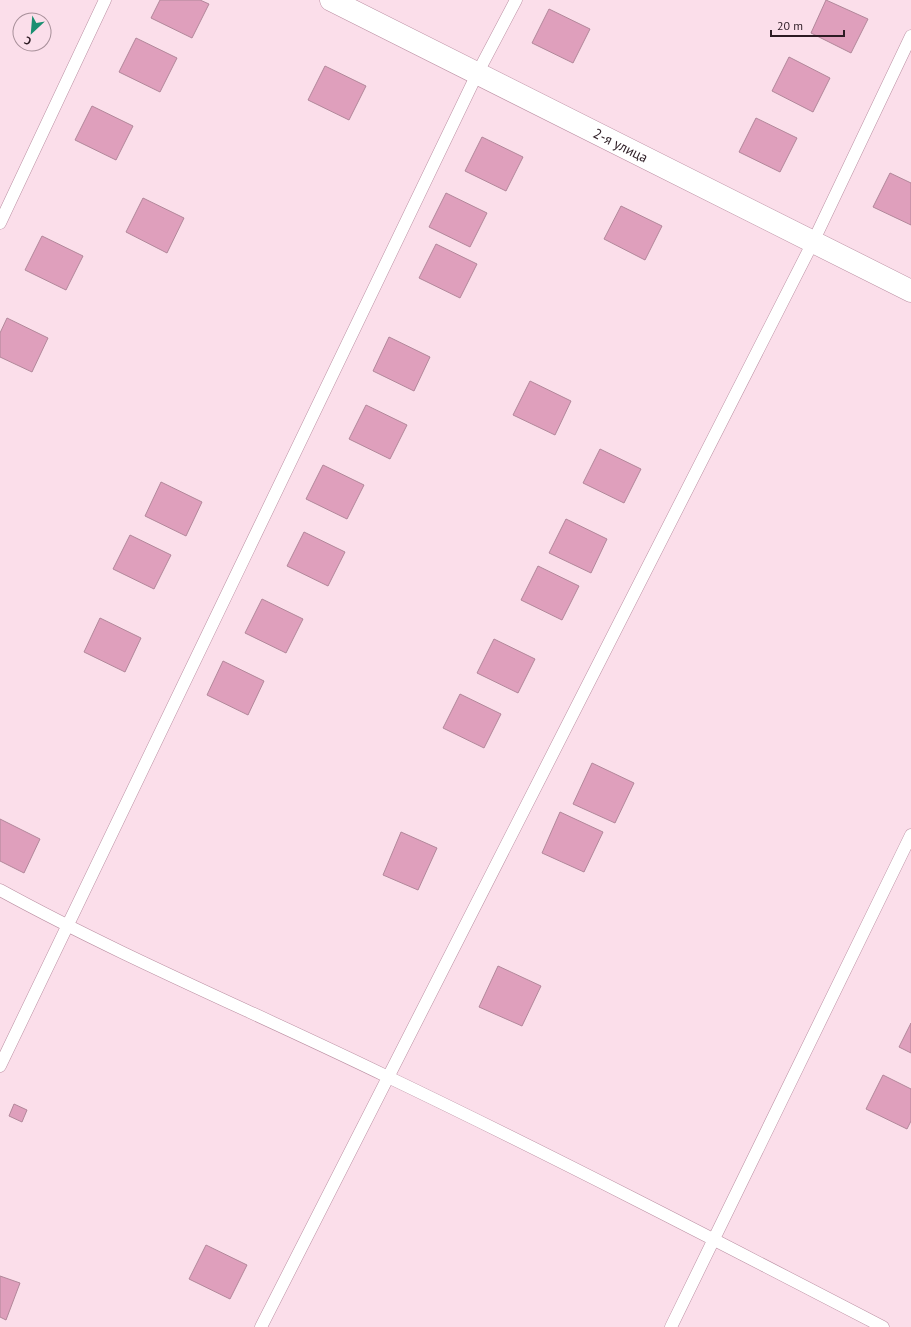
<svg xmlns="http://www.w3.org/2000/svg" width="911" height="1327" font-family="'PT Sans',sans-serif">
<rect width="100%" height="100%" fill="#fbdeea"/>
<path fill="#df9fbc" stroke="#b2879a" d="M160 0H200L209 4 192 38 151 18Z
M826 0 868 19 851 53 811 33Z
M549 9 590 29 573 63 532 43Z
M136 38 177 58 160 92 119 72Z
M789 57 830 78 813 112 772 91Z
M325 66 366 86 349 120 308 100Z
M92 106 133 126 116 160 75 140Z
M756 118 797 138 780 172 739 152Z
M482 137 523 157 506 191 465 171Z
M890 173 911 183V225L873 207Z
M446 193 487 213 470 247 429 227Z
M143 198 184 218 167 253 126 232Z
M621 206 662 226 645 260 604 239Z
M42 236 83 256 66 290 25 270Z
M436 244 477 264 460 298 419 278Z
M7 318 48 338 32 372 0 357V333Z
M389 337 430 357 414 391 373 371Z
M530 381 571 401 555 435 513 415Z
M366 405 407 425 390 459 349 439Z
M600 449 641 469 624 503 583 483Z
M323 465 364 485 347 519 306 499Z
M161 482 202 502 186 536 145 516Z
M566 519 607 539 591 573 549 553Z
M304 532 345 552 328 586 287 566Z
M130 535 171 555 154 589 113 569Z
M538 566 579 586 562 620 521 600Z
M262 599 303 619 286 653 245 633Z
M100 618 141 638 125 672 84 652Z
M494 639 535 659 518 693 477 673Z
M223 661 264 681 248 715 207 695Z
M460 694 501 714 484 748 443 728Z
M592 763 634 783 615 823 573 804Z
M560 812 603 832 584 872 542 853Z
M0 819 40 839 24 873 0 861Z
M401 832 437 848 418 890 383 875Z
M498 966 541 986 522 1026 479 1007Z
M911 1023V1053L899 1047Z
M883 1075 911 1089V1121L907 1129 866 1109Z
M14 1104 27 1110 22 1122 9 1116Z
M206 1245 247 1265 230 1299 189 1279Z
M0 1276 20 1283 6 1320 0 1317Z"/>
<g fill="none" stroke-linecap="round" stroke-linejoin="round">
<g stroke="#bb90a3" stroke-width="13">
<path id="lane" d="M0 223 105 0
M0 890C126 959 259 1014 388 1077 555 1157 719 1242 883 1327
M0 1066 477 74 516 0
M261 1327 813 242 911 36
M671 1327 911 835"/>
</g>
<g stroke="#bb90a3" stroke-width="23">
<g id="street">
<path id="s1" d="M331 0 911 291"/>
</g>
</g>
<use href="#lane" stroke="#fff" stroke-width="12"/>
<use href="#street" stroke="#fff" stroke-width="22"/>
</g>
<g text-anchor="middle" stroke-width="3" stroke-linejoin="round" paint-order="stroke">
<g font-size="14" fill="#2c1b23" stroke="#fbdeea">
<text dy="5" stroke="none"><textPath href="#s1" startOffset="324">2-я улица</textPath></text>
</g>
</g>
<g transform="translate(32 32) rotate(206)"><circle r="19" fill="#fbdeea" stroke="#a8909a"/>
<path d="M0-3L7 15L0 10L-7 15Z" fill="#1a8f71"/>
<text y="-6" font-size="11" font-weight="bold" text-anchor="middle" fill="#2c1b23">С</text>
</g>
<path d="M771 30v6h73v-6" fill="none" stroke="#2c1b23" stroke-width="2"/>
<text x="777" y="30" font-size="12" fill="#2c1b23" stroke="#fbdeea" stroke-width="3" paint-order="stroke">20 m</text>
</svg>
